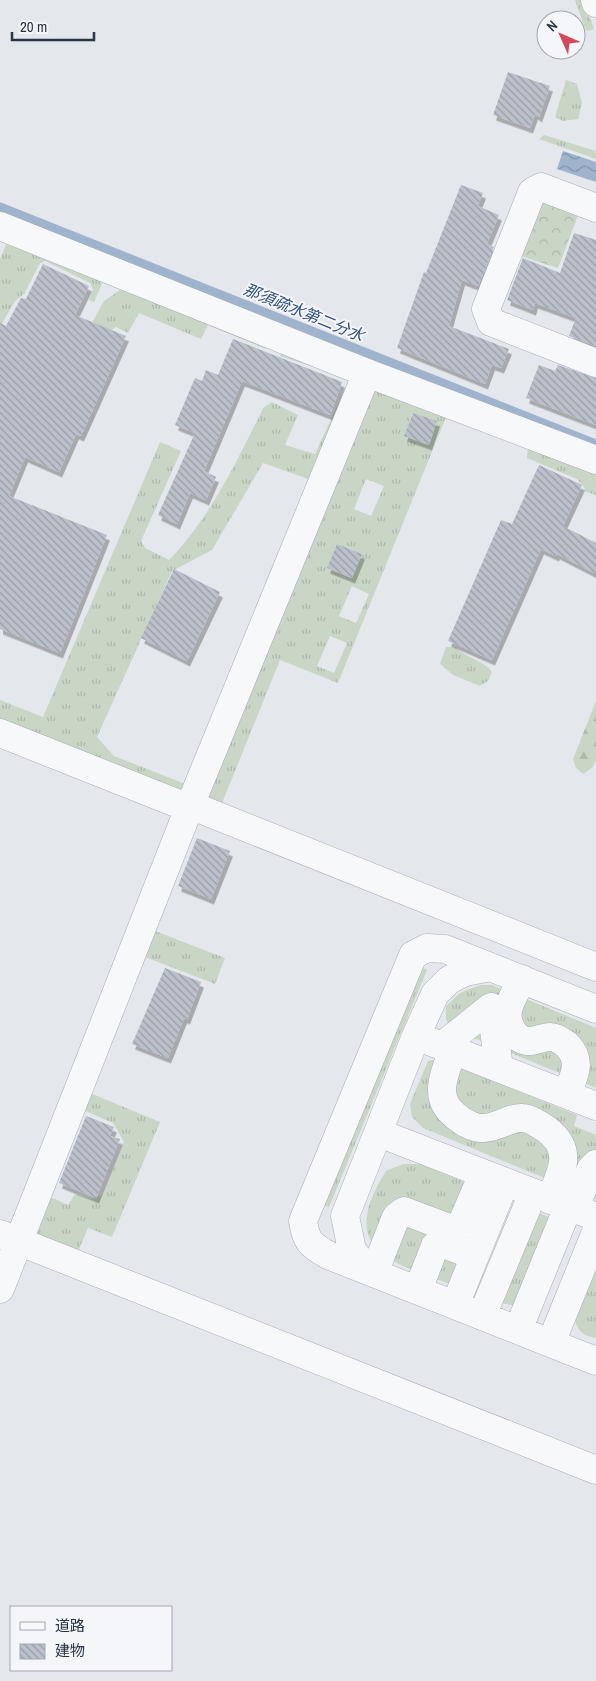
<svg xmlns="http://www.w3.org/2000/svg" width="596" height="1681" font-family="'Archivo Narrow','Noto Sans JP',sans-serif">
<defs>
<pattern id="grass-tufts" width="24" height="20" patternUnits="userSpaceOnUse" patternTransform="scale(1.25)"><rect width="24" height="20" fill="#c9d6c5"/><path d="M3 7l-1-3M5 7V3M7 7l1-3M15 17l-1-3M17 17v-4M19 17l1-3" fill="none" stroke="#adb8ab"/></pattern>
<pattern id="forest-firs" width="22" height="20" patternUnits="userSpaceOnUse" patternTransform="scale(1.25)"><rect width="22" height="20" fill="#c9d6c5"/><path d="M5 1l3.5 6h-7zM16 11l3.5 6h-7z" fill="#adb8ab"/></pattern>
<pattern id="park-crowns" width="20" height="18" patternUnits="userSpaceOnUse" patternTransform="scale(1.25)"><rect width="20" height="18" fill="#c9d6c5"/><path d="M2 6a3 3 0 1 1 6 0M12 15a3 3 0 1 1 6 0" fill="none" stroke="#adb8ab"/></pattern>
<pattern id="water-waves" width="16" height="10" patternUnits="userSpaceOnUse" patternTransform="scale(1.25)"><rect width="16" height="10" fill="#9fb4cc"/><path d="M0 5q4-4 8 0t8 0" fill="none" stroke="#8293a7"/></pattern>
<pattern id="building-back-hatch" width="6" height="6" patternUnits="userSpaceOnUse" patternTransform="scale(1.25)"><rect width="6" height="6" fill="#bbc0ca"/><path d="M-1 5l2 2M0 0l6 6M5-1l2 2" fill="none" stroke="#989da6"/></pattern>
<filter id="shadow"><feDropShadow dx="3" dy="5.5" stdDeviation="0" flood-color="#0004"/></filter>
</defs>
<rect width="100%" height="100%" fill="#e4e7ec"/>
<path fill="url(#grass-tufts)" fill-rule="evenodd" d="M575 0H584L594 29 586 31Z
M566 80 577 84 582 103 578 119 563 121 555 117Z
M544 135 596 151V159L539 139Z
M7 242 96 276 102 284 94 302 89 300 93 289 90 283 45 261 40 263 24 294 15 301 0 327V259Z
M123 288 268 345 266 349 208 325 201 339 139 313 128 333 116 327 74 355 104 301Z
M283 351 352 377 314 481 263 463 212 550 172 571 97 737 114 756 188 785 185 796 0 723V700L43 717 160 442 181 451 141 541 145 548 169 560C211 517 237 460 264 407L272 402 298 415 285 445 315 454 348 382 345 377 280 356Z
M377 388 446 417 338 683 280 660 220 808 203 800 366 394ZM412 413 437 421 429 444 405 436ZM366 479 384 486 371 516 354 509ZM337 545 361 554 352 578 327 568ZM352 586 369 594 356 623 339 616ZM330 636 347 643 334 673 317 666Z
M528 446 596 474V495L584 491 585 488 577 479 527 458Z
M446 647H455C467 658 486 662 492 672L488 681 480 686 453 675 440 664Z
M155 931 225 958 215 984 145 957Z
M422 967 427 970 329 1207 323 1205Z
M480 985H492L596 1028V1088L450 1028 446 1019V1006L460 993Z
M438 1059 577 1115 574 1126 596 1135V1199L423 1128 412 1117 410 1104 428 1061Z
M85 1091 160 1122 112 1237 88 1228 76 1256 28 1238 48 1196 68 1205 75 1194 91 1199 102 1195 124 1142 113 1123 81 1109Z
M403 1164H420L494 1194 455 1286C390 1261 336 1251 386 1171Z
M538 1213 552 1218 517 1306 500 1303Z
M596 1267V1338C584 1336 579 1332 575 1321Z"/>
<path fill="url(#forest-firs)" d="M596 701V760L593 767 583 774 576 768 573 759Z"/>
<path fill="url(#park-crowns)" d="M551 202 579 213 558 268 521 256 540 204Z"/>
<path fill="url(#water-waves)" d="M563 151 596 162V182L557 169Z"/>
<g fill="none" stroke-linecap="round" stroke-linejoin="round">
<path stroke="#9fb4cc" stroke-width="9" d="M0 207 596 444"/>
</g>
<path fill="url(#building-back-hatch)" filter="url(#shadow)" d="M508 72 550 86 539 117 535 114 530 128 493 115Z
M461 185 483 193 478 206 499 215 487 244 494 247 478 286 462 280 449 326 509 349 501 368 492 365 485 384 397 348 424 272 426 273Z
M574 233 596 240V346L569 336 576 318 535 303 533 310 507 300 523 258 560 273Z
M43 264 89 286 75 315 126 336 81 436 76 434 59 472 25 457 9 496 107 535 60 653 0 629V323L6 326 21 298 26 299Z
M233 339 342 382 330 415 242 381 204 471 216 477 206 500 190 493 177 524 158 515 195 433 175 425 195 378 202 381 206 370 218 375Z
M539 365 555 371 558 365 596 378V425L526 398Z
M413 413 437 421 429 445 404 436Z
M539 465 582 485 563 526 596 543V574L557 554 556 556 541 549 492 660 448 641 501 520 512 524Z
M337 544 362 554 352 578 327 568Z
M174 569 220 592 187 661 141 638Z
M197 838 230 851 211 899 178 886Z
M165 968 201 982 187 1019 184 1018 168 1058 132 1044Z
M86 1116 114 1127 110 1136 120 1139 96 1198 59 1183Z"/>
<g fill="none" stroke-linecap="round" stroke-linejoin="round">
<g stroke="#a9aeb7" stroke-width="29">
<path id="minor" d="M595 0 596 3
M596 208 541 187 532 192 486 309 491 322 596 363
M0 226 367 373 596 460
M0 733 189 808
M190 805 596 967
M522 979C518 989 509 1001 508 1011 506 1023 514 1039 527 1041 534 1042 543 1037 550 1037 556 1037 562 1041 567 1045 583 1061 574 1076 567 1094
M596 1009 445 949 427 948 413 955 303 1221C306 1241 310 1245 328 1255L596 1361
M416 1036 596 1106
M442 1046 491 1007 499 1068
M453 1050C443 1078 431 1101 461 1120 466 1124 475 1128 482 1128 496 1129 509 1117 522 1118 530 1118 540 1125 546 1129 575 1150 561 1172 550 1200
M379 1133 596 1217
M574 1209 591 1169 596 1164
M0 1234 596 1470
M367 1270 352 1250 345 1216 416 1036 435 994 449 980 465 972 491 967
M374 1273 396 1217 404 1211 452 1229 461 1225 483 1174
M0 1289 189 808 367 373
M418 1290 435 1246 441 1243 475 1256
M455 1305 505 1182
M482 1316 533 1193
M518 1330 568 1207
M551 1343 596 1232"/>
</g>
<use href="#minor" stroke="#f7f8fa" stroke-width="28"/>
</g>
<g text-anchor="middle" stroke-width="4" stroke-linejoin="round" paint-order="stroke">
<g font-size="16" font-style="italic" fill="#34527a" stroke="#f4f6f9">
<text transform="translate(304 312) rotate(22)" y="6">那須疏水第二分水</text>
</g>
</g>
<rect x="10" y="1606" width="162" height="65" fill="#f4f6f9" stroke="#a4a8b1"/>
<rect x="20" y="1622" width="25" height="8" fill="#f7f8fa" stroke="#a4a8b1"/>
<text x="55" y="1631" font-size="15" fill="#2b3445">道路</text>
<rect x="20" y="1644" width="25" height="15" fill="url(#building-back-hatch)" stroke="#a4a8b1"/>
<text x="55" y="1656" font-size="15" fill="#2b3445">建物</text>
<g transform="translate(561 35) rotate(315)"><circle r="24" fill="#f4f6f9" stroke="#a4a8b1"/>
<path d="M0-4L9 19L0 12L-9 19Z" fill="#d1495b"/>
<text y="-8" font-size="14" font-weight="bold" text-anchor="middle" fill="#2b3445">N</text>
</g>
<path d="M12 32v8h82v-8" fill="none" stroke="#2b3445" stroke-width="2.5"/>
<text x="20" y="32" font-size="15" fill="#2b3445" stroke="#f4f6f9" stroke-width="4" paint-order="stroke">20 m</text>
</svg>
